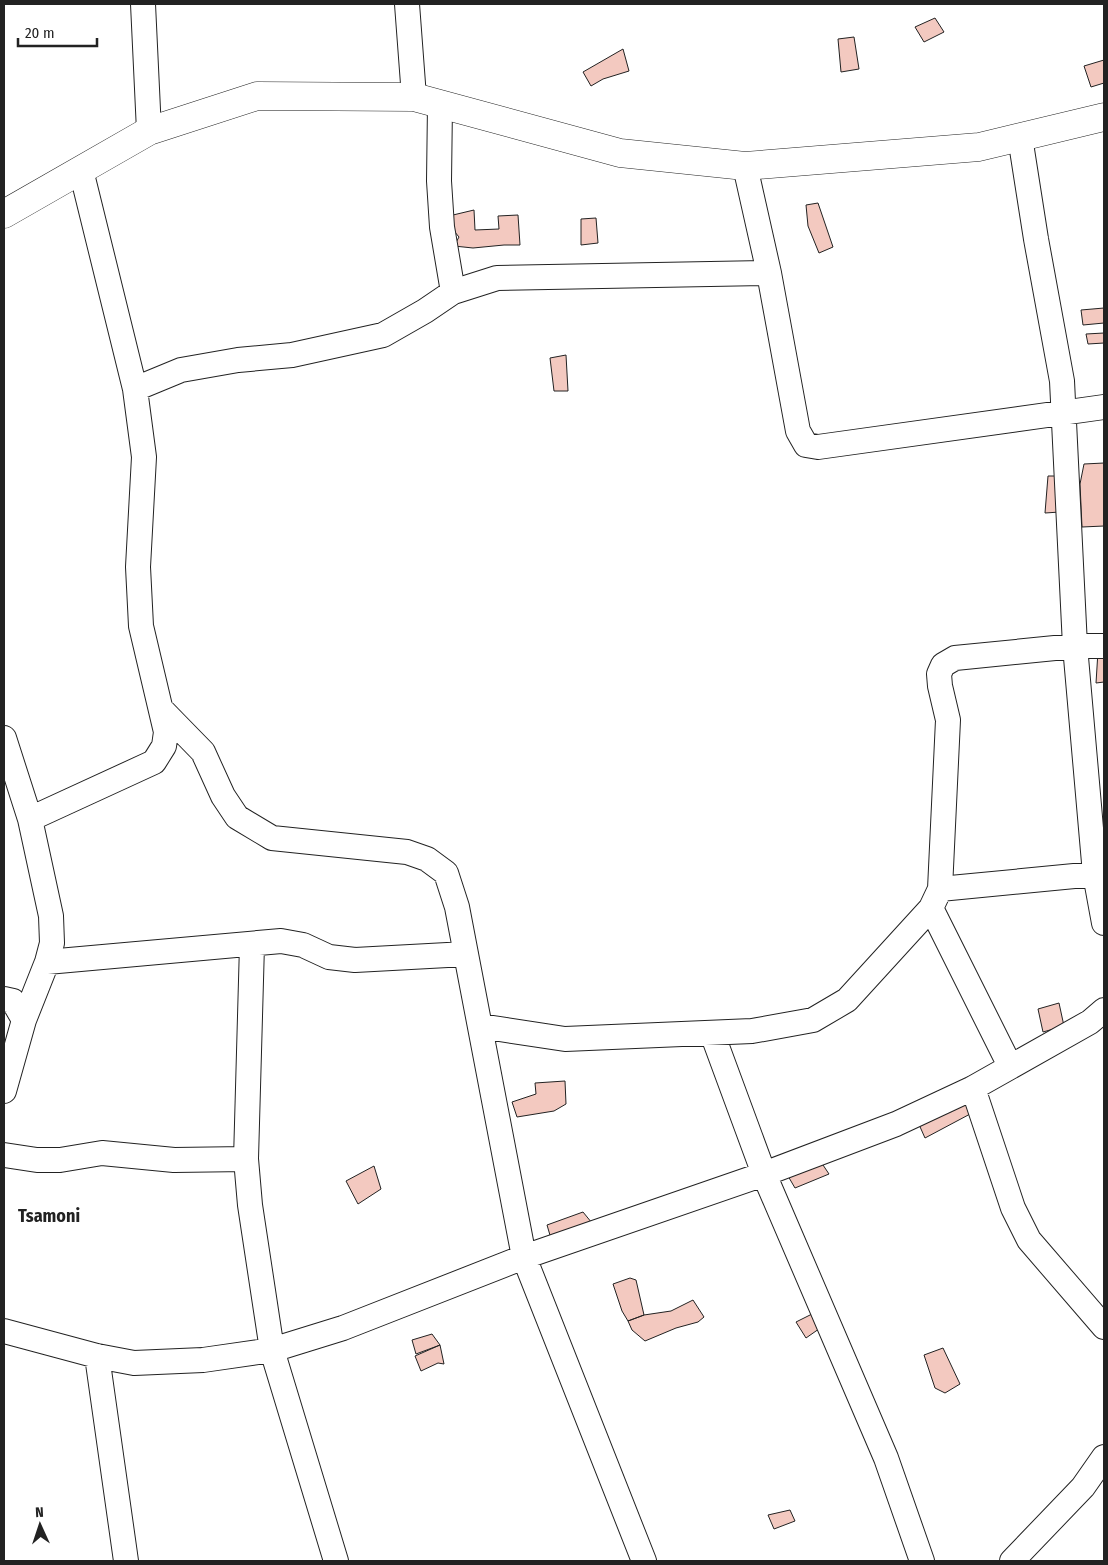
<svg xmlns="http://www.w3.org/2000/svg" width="1108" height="1565" font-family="'Fira Sans Condensed',sans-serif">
<rect width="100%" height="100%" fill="#fff"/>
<path fill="#f3c9c0" stroke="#222" d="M935 18 944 32 924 42 915 27Z
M854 37 859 69 841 72 838 39Z
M623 49 629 71 603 79 591 86 583 72Z
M1104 60V83L1091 87 1084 66Z
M818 203 833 247 819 253 808 226 806 205Z
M474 210 475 230 499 229 498 216 518 215 520 245H504L473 248 454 246 459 237 454 231 453 215Z
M596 218 598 243 581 245V219Z
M1104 308V323L1083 325 1081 310Z
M1104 333V343L1088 344 1086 334Z
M566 355 568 391H554L550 358Z
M1104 463V526L1082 527 1080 484 1084 464Z
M1048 476H1061L1060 512 1045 513Z
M1098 651H1104V682L1096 683Z
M1059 1003 1064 1026 1043 1032 1038 1009Z
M565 1081 566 1104 554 1111 517 1117 512 1102 536 1094 535 1083Z
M968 1097 972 1113 925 1138 917 1120Z
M819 1159 829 1174 795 1188 788 1176Z
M374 1166 381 1189 358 1204 346 1181Z
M583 1212 592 1223 552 1242 547 1225Z
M630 1278 636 1280 644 1315 628 1321 622 1311 613 1284Z
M693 1300 704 1317 698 1322 676 1328 645 1341 632 1330 628 1321 644 1315 671 1311Z
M816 1312 826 1324 806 1338 796 1322Z
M432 1334 440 1345 416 1354 412 1340Z
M440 1345 444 1364 438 1363 421 1371 415 1356Z
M943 1348 960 1384 945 1393 935 1388 924 1355Z
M790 1510 795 1521 774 1529 768 1515Z"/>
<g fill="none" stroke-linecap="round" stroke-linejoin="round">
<g stroke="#222" stroke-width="26">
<path id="street" d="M143 4 149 131
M407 4 414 97
M440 105 439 181 442 227 453 292
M1020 137 1036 239 1062 381 1075 646 1095 874 1104 923
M745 166 769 273 798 431 806 445 818 447 1104 407
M135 389 181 370 238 360 292 355 383 335 425 311 453 292 497 278 769 273
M161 709 203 752 223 796 237 817 272 838 407 852 427 859 446 873 457 907 524 1257 644 1561
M4 738 30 819 51 916 52 943 47 962 24 1020
M30 819 154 762 164 746 166 732 141 626 138 567 144 457 135 389 81 170
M940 889 1095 874
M931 908 1010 1066
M252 945 246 1159 250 1205 272 1350 336 1561
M47 962 281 941 303 945 329 957 355 960 466 954
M4 999 13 1001 24 1020 4 1091
M480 1026 565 1039 752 1031 813 1020 847 1000 931 908 940 889 948 720 940 686 939 674 943 665 955 658 1075 646H1104
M712 1033 764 1174 886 1458 922 1561
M973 1088 1013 1208 1029 1240 1104 1327
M4 1155 37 1160H60L102 1153 174 1160 246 1159
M4 1331 97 1356 134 1363 203 1360 272 1350 343 1328 524 1257 764 1174 896 1124 973 1088 1090 1022 1104 1010
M97 1356 126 1561
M1012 1561 1083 1487 1104 1457"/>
</g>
<g stroke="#222" stroke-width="29">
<path id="secondary" d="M4 214 149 131 257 96 414 97 620 153 745 166 979 147 1104 117"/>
</g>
<use href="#street" stroke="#fff" stroke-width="24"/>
<use href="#secondary" stroke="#fff" stroke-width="28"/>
</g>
<g text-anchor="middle" stroke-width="4" stroke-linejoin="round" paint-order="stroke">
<g font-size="18" font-weight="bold" fill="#222" stroke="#fff">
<text x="49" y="1222">Tsamoni</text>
</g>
</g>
<rect width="1108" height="1565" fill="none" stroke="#222222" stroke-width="10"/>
<g transform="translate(40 1525) rotate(357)" stroke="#ffffff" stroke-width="4" paint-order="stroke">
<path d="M0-4L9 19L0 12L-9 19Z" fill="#222222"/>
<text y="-8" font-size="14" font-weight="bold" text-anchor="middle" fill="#222222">N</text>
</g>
<path d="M18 38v8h79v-8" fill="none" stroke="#222222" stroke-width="2.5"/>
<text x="25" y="38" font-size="15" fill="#222222" stroke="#ffffff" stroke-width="4" paint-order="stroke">20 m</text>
</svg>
